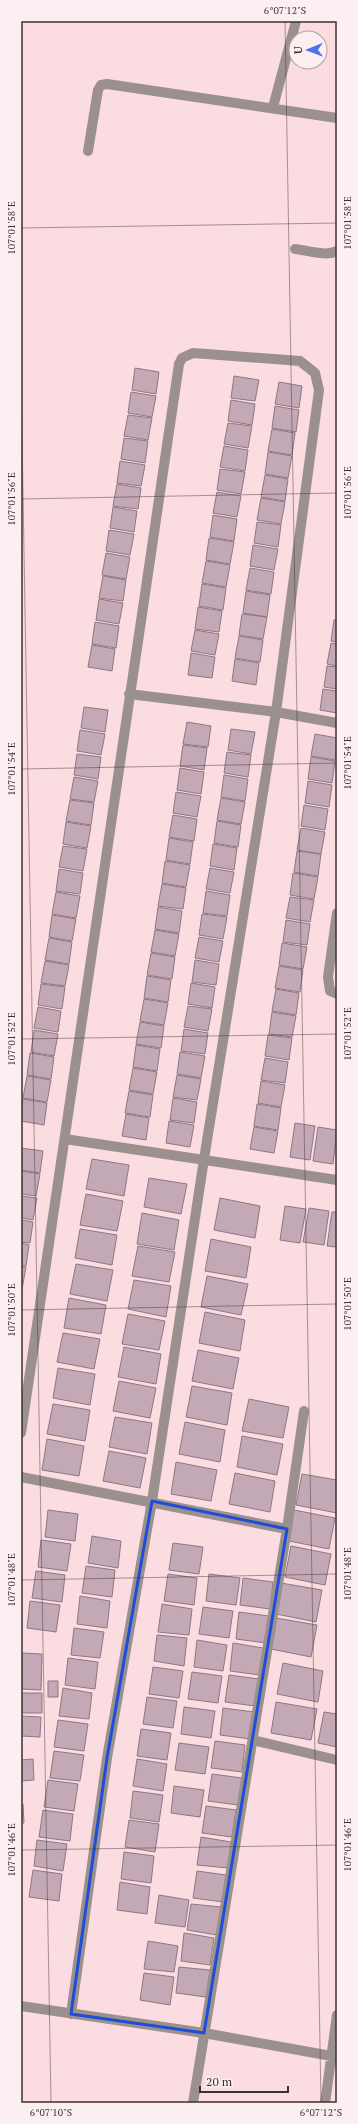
<svg xmlns="http://www.w3.org/2000/svg" width="358" height="2124" font-family="'PT Serif',serif">
<rect width="100%" height="100%" fill="#fadce1"/>
<path fill="#c3a9b6" stroke="#8e7782" d="M135 368 159 372 156 394 132 390Z
M234 376 259 380 255 401 231 398Z
M279 382 302 386 299 408 275 404Z
M131 392 156 396 152 417 128 413Z
M231 400 255 404 252 425 228 421Z
M275 406 299 410 296 432 272 428Z
M128 415 152 418 148 440 124 436Z
M228 423 252 426 248 448 224 444Z
M272 429 295 433 292 455 268 451Z
M124 438 148 441 145 463 121 459Z
M224 446 248 450 245 471 220 467Z
M268 452 292 456 288 478 265 474Z
M120 461 145 465 141 486 117 483Z
M220 469 245 472 241 494 217 490Z
M265 475 288 479 285 501 261 497Z
M117 484 141 488 138 509 113 506Z
M217 492 241 496 237 517 213 513Z
M261 498 285 502 281 524 257 520Z
M113 507 137 511 134 532 110 528Z
M213 515 237 519 234 541 210 537Z
M257 522 281 525 278 547 254 543Z
M109 530 134 534 130 555 106 551Z
M209 538 234 542 230 564 206 560Z
M253 545 278 549 274 570 250 566Z
M106 553 130 557 126 579 102 575Z
M206 561 230 565 226 587 202 583Z
M250 568 274 572 271 594 246 590Z
M103 576 126 580 123 601 99 598Z
M202 584 226 588 223 610 199 606Z
M246 591 270 595 267 617 243 613Z
M99 599 123 603 119 624 96 620Z
M198 607 222 611 219 632 195 629Z
M242 614 267 617 263 639 239 635Z
M334 620H337V642L331 641Z
M95 622 119 626 116 648 92 644Z
M195 630 219 634 215 655 191 651Z
M239 636 263 640 260 662 235 658Z
M331 643 337 644V666L327 664Z
M92 645 115 649 112 671 88 667Z
M191 653 215 657 212 678 188 675Z
M235 659 259 663 256 685 232 681Z
M327 666 337 667V689L324 687Z
M323 689 337 691V713L320 710Z
M84 707 108 710 105 732 81 728Z
M187 722 211 726 208 747 183 744Z
M231 729 255 732 251 754 228 750Z
M80 730 105 734 101 755 77 751Z
M315 734 337 738 335 760 311 756Z
M183 745 207 748 204 770 180 766Z
M227 752 251 755 248 777 224 773Z
M77 754 101 757 98 779 74 775Z
M311 757 335 761 332 783 308 779Z
M180 768 204 772 201 794 177 790Z
M224 775 248 779 245 801 221 797Z
M74 777 98 781 94 802 70 799Z
M308 781 332 785 329 807 305 803Z
M176 792 201 796 197 817 173 813Z
M221 798 245 802 241 824 217 820Z
M70 800 94 803 91 825 66 821Z
M304 805 328 809 325 830 301 826Z
M173 815 197 819 194 841 169 837Z
M217 821 241 825 238 847 214 843Z
M66 822 91 826 87 848 63 844Z
M301 828 325 832 321 854 297 850Z
M169 838 193 842 190 864 166 860Z
M213 844 237 848 234 870 210 866Z
M63 846 87 849 83 871 59 867Z
M297 851 321 854 318 876 294 872Z
M165 861 190 865 186 887 162 883Z
M210 868 234 872 230 893 206 889Z
M59 869 83 873 80 894 56 891Z
M293 873 318 877 314 899 290 895Z
M162 884 186 888 183 909 158 906Z
M206 891 230 895 227 916 203 913Z
M56 892 80 896 76 918 52 914Z
M290 897 314 900 310 922 286 918Z
M158 907 182 911 179 933 155 929Z
M202 914 227 917 223 939 199 935Z
M52 915 76 919 72 941 49 937Z
M286 920 310 924 307 945 283 942Z
M155 930 179 934 175 956 151 952Z
M199 937 223 941 219 962 195 958Z
M49 938 72 942 69 964 45 960Z
M282 943 307 947 303 969 279 965Z
M151 953 175 957 172 979 147 975Z
M195 960 219 964 216 985 192 982Z
M45 961 69 965 65 986 41 983Z
M279 966 303 970 300 992 275 988Z
M147 976 171 980 168 1002 144 998Z
M191 983 215 987 212 1008 188 1004Z
M41 984 65 987 62 1009 38 1005Z
M276 989 299 993 296 1015 272 1011Z
M144 999 168 1003 164 1025 140 1021Z
M188 1006 212 1009 208 1031 184 1027Z
M38 1007 61 1011 58 1032 34 1028Z
M272 1012 296 1016 292 1037 269 1034Z
M140 1022 164 1026 161 1048 136 1044Z
M184 1029 208 1033 205 1054 181 1051Z
M34 1030 58 1034 54 1056 31 1052Z
M268 1035 292 1038 289 1060 265 1056Z
M136 1045 160 1049 157 1071 133 1067Z
M180 1052 205 1056 201 1078 177 1074Z
M30 1053 54 1057 51 1079 27 1075Z
M265 1058 288 1062 285 1083 261 1080Z
M133 1068 157 1072 153 1094 129 1090Z
M177 1075 201 1079 197 1100 173 1097Z
M27 1076 51 1080 47 1102 23 1098Z
M261 1081 285 1085 281 1107 258 1103Z
M129 1091 153 1095 150 1117 125 1113Z
M173 1098 197 1102 194 1123 170 1120Z
M23 1099 47 1103 44 1125 21 1121Z
M257 1104 281 1108 278 1130 254 1126Z
M126 1114 149 1118 146 1140 122 1136Z
M169 1121 194 1125 190 1147 166 1143Z
M295 1123 315 1126 310 1160 290 1157Z
M254 1127 278 1131 274 1153 250 1149Z
M318 1127 337 1130 333 1164 313 1161Z
M21 1148 43 1151 40 1173 21 1170Z
M92 1159 129 1165 124 1196 86 1189Z
M21 1171 40 1174 36 1196 21 1194Z
M149 1178 187 1184 181 1214 144 1207Z
M86 1194 123 1201 117 1231 80 1225Z
M21 1196 37 1198 33 1220 21 1218Z
M220 1198 260 1206 255 1238 214 1230Z
M285 1206 306 1209 300 1243 280 1240Z
M309 1208 329 1211 324 1245 303 1242Z
M332 1212H337V1247L327 1246Z
M142 1213 179 1220 174 1250 137 1244Z
M21 1220 33 1222 30 1243 21 1242Z
M80 1229 117 1235 112 1265 75 1258Z
M211 1239 251 1247 246 1278 205 1271Z
M21 1243 29 1245 26 1266H21Z
M138 1246 175 1252 169 1282 132 1276Z
M76 1264 113 1270 107 1301 70 1294Z
M21 1267H26L22 1289H21Z
M207 1276 248 1284 241 1315 201 1307Z
M134 1280 171 1286 166 1317 128 1309Z
M69 1298 106 1305 101 1334 64 1328Z
M205 1312 245 1320 240 1351 199 1343Z
M128 1314 165 1321 159 1350 122 1344Z
M63 1333 100 1339 94 1369 57 1362Z
M124 1347 161 1354 156 1384 118 1377Z
M198 1350 239 1358 233 1389 192 1381Z
M58 1368 95 1374 90 1405 53 1398Z
M119 1381 156 1388 150 1418 113 1411Z
M192 1386 232 1393 227 1425 186 1417Z
M249 1399 289 1407 283 1438 242 1431Z
M53 1404 90 1410 85 1441 47 1434Z
M115 1417 152 1423 147 1454 109 1447Z
M185 1422 225 1430 220 1462 179 1454Z
M242 1436 283 1444 277 1475 237 1467Z
M47 1439 84 1446 79 1476 42 1470Z
M109 1451 146 1458 140 1488 103 1481Z
M176 1462 217 1470 211 1501 171 1494Z
M235 1473 275 1481 270 1512 229 1504Z
M302 1474 337 1480V1513L296 1505Z
M48 1510 78 1514 75 1541 45 1537Z
M294 1510 335 1518 329 1549 289 1541Z
M92 1536 121 1541 118 1568 88 1563Z
M41 1540 71 1544 67 1571 38 1567Z
M173 1543 203 1547 199 1574 169 1570Z
M291 1546 331 1554 325 1585 285 1577Z
M86 1566 115 1570 112 1597 82 1593Z
M36 1571 65 1575 62 1602 32 1598Z
M168 1574 197 1578 194 1605 164 1601Z
M209 1574 240 1578 236 1605 206 1601Z
M243 1578 273 1582 270 1609 240 1605Z
M281 1583 322 1590 316 1622 276 1614Z
M80 1596 110 1601 107 1628 77 1624Z
M30 1601 60 1605 56 1632 27 1628Z
M162 1604 192 1609 189 1635 158 1632Z
M203 1607 233 1611 229 1638 199 1634Z
M239 1612 269 1616 266 1643 236 1639Z
M276 1618 317 1625 311 1657 271 1649Z
M74 1628 104 1632 100 1658 71 1655Z
M157 1635 187 1638 184 1666 154 1661Z
M197 1640 227 1645 223 1671 194 1667Z
M233 1643 263 1648 260 1675 230 1671Z
M21 1653 42 1654 41 1690 21 1689Z
M68 1658 98 1662 95 1689 65 1685Z
M283 1663 323 1671 318 1702 277 1694Z
M153 1667 183 1671 179 1698 149 1694Z
M192 1672 222 1676 218 1703 188 1699Z
M229 1675 259 1679 255 1706 225 1702Z
M48 1681H58V1697H48Z
M63 1688 92 1693 89 1719 59 1716Z
M21 1693H42V1713H21Z
M147 1697 177 1701 173 1728 143 1724Z
M276 1702 317 1709 311 1740 271 1733Z
M184 1707 215 1711 211 1738 181 1734Z
M223 1708 254 1712 250 1739 220 1735Z
M324 1712 337 1714V1747L318 1743Z
M21 1716 41 1717 40 1737 21 1736Z
M58 1720 88 1724 84 1751 54 1747Z
M141 1729 171 1733 167 1760 137 1756Z
M215 1741 245 1745 242 1772 211 1768Z
M179 1743 209 1747 205 1774 175 1770Z
M54 1751 84 1755 80 1781 50 1778Z
M33 1759 34 1780 21 1781V1760Z
M137 1759 167 1764 163 1791 133 1786Z
M212 1774 242 1778 238 1805 208 1801Z
M48 1780 78 1784 74 1811 44 1807Z
M174 1786 204 1790 200 1817 171 1813Z
M133 1791 163 1795 159 1822 130 1818Z
M21 1804H23L24 1823H21Z
M206 1806 236 1810 232 1837 202 1833Z
M43 1810 73 1814 70 1841 39 1837Z
M129 1820 159 1824 155 1852 125 1847Z
M201 1837 231 1842 228 1868 197 1865Z
M37 1840 67 1844 63 1871 34 1866Z
M124 1852 154 1856 151 1883 121 1879Z
M33 1870 62 1874 59 1901 29 1897Z
M197 1871 226 1875 223 1902 193 1898Z
M120 1882 150 1887 147 1914 117 1910Z
M159 1895 189 1900 185 1927 155 1923Z
M191 1904 221 1907 217 1935 187 1930Z
M184 1933 214 1938 210 1965 181 1961Z
M148 1941 178 1946 174 1972 144 1969Z
M179 1967 210 1970 206 1997 176 1993Z
M144 1973 174 1977 170 2005 140 2000Z"/>
<g fill="none" stroke-linecap="round" stroke-linejoin="round">
<path stroke="#9c908e" stroke-width="10" d="M273 107 296 21
M88 151 98 90 101 85 107 84 337 118
M295 249C307 250 326 257 337 251
M129 694 276 712 337 723
M337 913 328 977 330 991 337 994
M65 1139 337 1180
M21 1433 179 364 182 358 193 353 300 361 315 373 319 390 276 712 204 1159 152 1501 107 1758 71 2014
M21 1477 287 1529 193 2103
M287 1529 304 1411
M253 1740 337 1760
M21 2006 204 2033 337 2057
M325 2103 337 2015"/>
</g>
<path fill="none" stroke="#1d4ed8" stroke-width="3" stroke-linejoin="round" d="M152 1501 287 1529 204 2033 71 2014 107 1758Z"/>
<path fill="none" stroke="#3d3133" stroke-width="1" stroke-opacity="0.45" d="M285 21 321 2103M21 228 337 223M21 379 51 2103M21 499 337 493M21 769 337 763M21 1039 337 1034M21 1310 337 1304M21 1580 337 1574M21 1850 337 1845"/>
<rect width="358" height="2124" fill="none" stroke="#fbeff1" stroke-width="44"/>
<g transform="translate(308 50) rotate(269)"><circle r="19" fill="#fbeff1" stroke="#afa3a5"/>
<path d="M0-3L7 15L0 10L-7 15Z" fill="#5371e6"/>
<text y="-6" font-size="11" font-weight="bold" text-anchor="middle" fill="#3d3133">U</text>
</g>
<path d="M200 2086v6h88v-6" fill="none" stroke="#3d3133" stroke-width="2"/>
<text x="206" y="2086" font-size="12" fill="#3d3133" stroke="#fbeff1" stroke-width="3" paint-order="stroke">20 m</text>
<rect x="22" y="22" width="314" height="2080" fill="none" stroke="#3d3133" stroke-width="1.5"/>
<g font-size="10" text-anchor="middle" fill="#3d3133">
<text x="285" y="14">6°07'12"S</text>
<text transform="translate(347 223) rotate(-90)" y="4">107°01'58"E</text>
<text transform="translate(11 228) rotate(-90)" y="4">107°01'58"E</text>
<text transform="translate(347 493) rotate(-90)" y="4">107°01'56"E</text>
<text transform="translate(11 499) rotate(-90)" y="4">107°01'56"E</text>
<text transform="translate(347 763) rotate(-90)" y="4">107°01'54"E</text>
<text transform="translate(11 769) rotate(-90)" y="4">107°01'54"E</text>
<text transform="translate(347 1034) rotate(-90)" y="4">107°01'52"E</text>
<text transform="translate(11 1039) rotate(-90)" y="4">107°01'52"E</text>
<text transform="translate(347 1304) rotate(-90)" y="4">107°01'50"E</text>
<text transform="translate(11 1310) rotate(-90)" y="4">107°01'50"E</text>
<text transform="translate(347 1574) rotate(-90)" y="4">107°01'48"E</text>
<text transform="translate(11 1580) rotate(-90)" y="4">107°01'48"E</text>
<text transform="translate(347 1845) rotate(-90)" y="4">107°01'46"E</text>
<text transform="translate(11 1850) rotate(-90)" y="4">107°01'46"E</text>
<text x="51" y="2116">6°07'10"S</text>
<text x="321" y="2116">6°07'12"S</text>
</g>
</svg>
